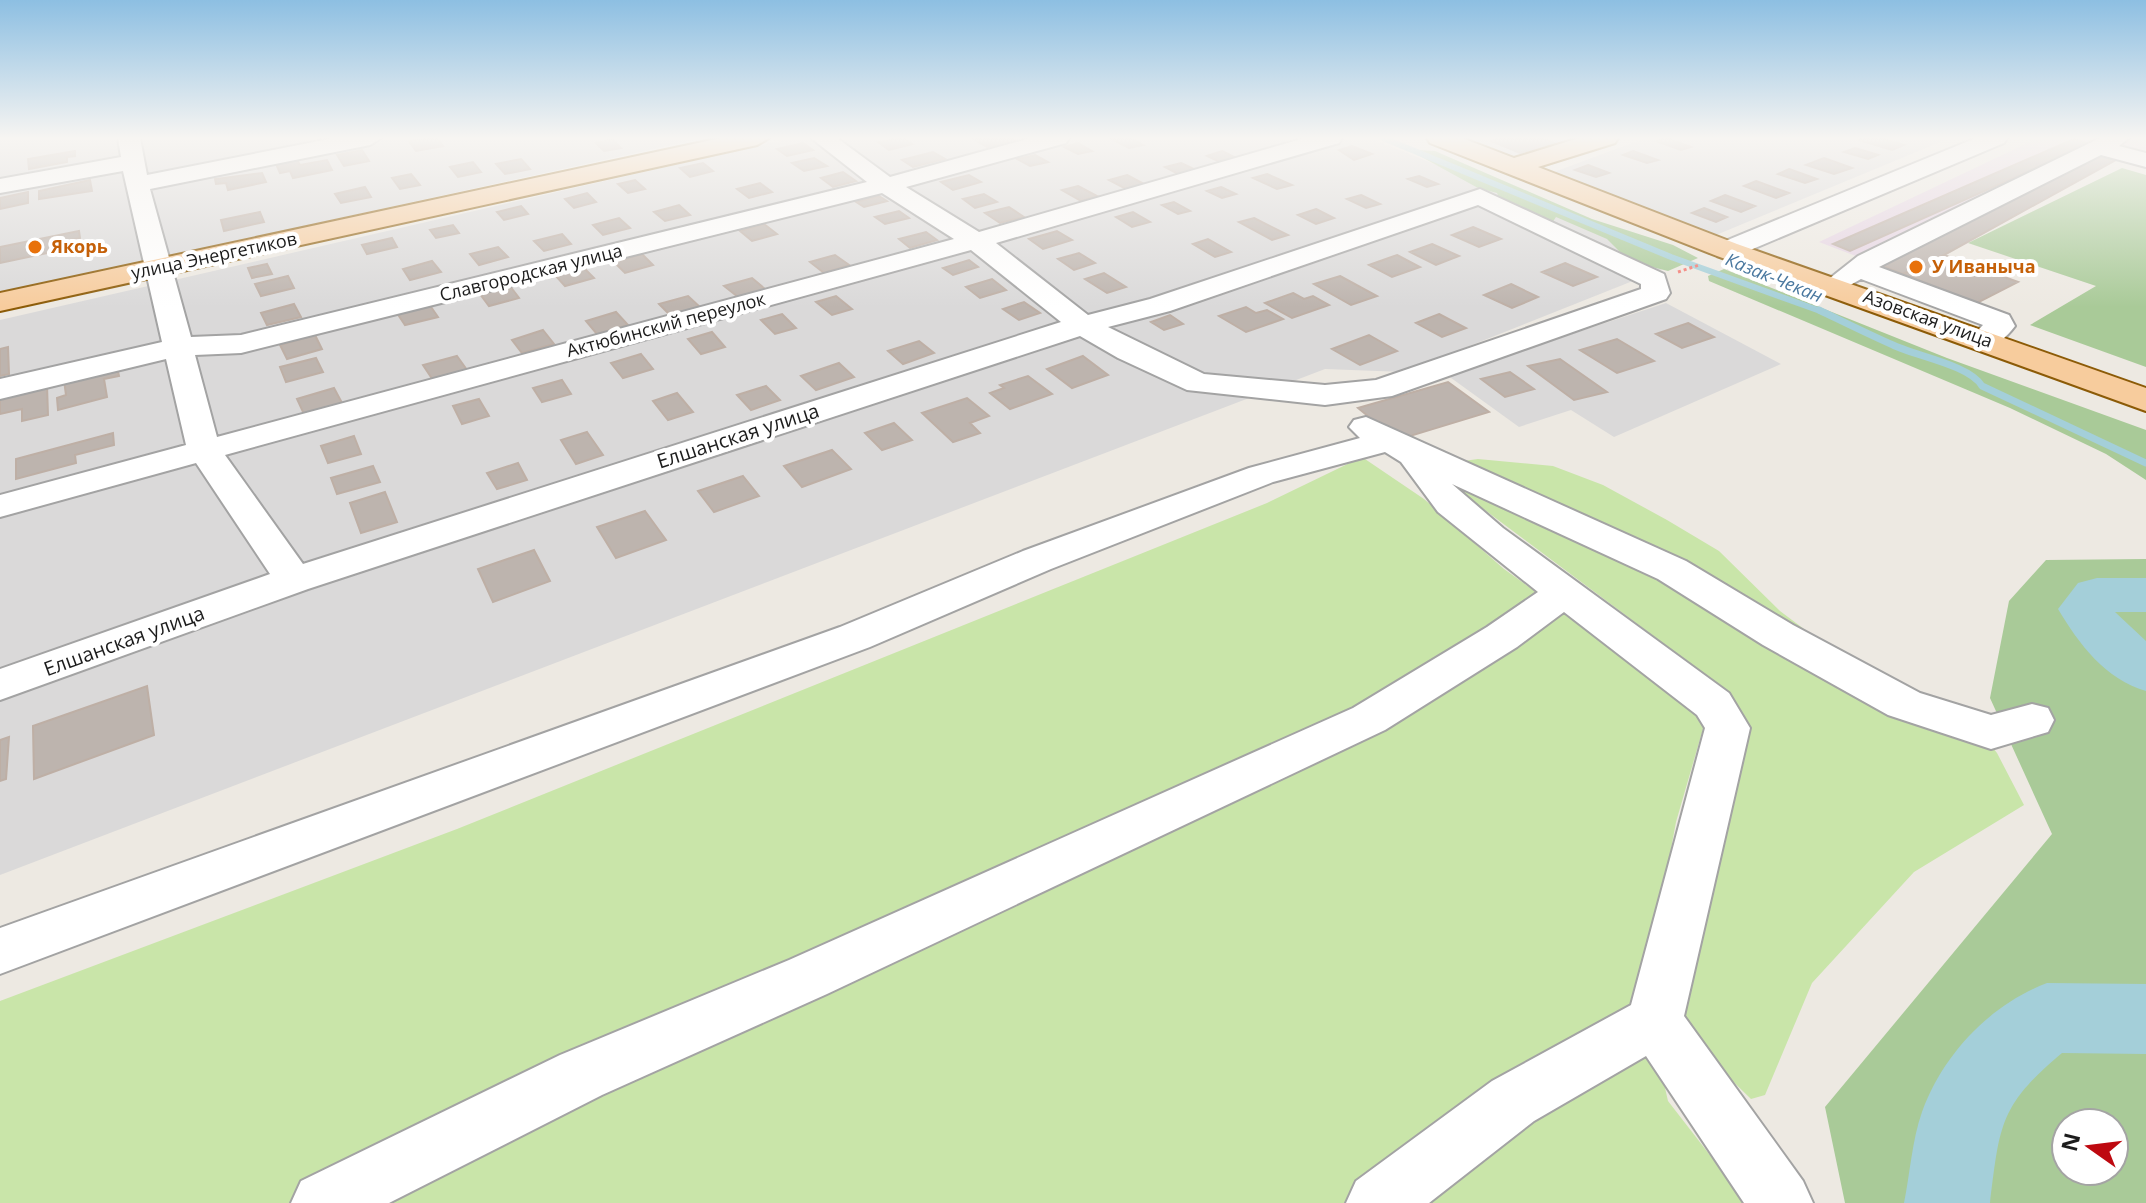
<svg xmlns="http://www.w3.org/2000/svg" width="2146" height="1203" font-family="'Open Sans',sans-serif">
<rect width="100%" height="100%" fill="#ede9e2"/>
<path fill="#dad9d9" d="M0 138H703L0 293Z
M792 138H1370L1678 263 1404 372 1325 369 0 875V320Z
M1459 138H1576L1512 159Z
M1646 138H1950L1716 235 1554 172Z
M1666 303 1781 364 1614 437 1571 410 1519 427 1447 375Z"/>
<path fill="#e6d4e3" d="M2038 138H2146V169L2115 160 1966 244 1903 274 1819 242Z"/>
<path fill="#c9e5a9" d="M1362 457 1424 499 1504 569 1707 715 1676 822 1644 995 1668 1101 1747 1203H0V1001L457 829 1267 503Z
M1478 459 1553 466 1603 485 1667 520 1719 551 1780 611 1808 632 1978 729 1997 753 2024 805 1914 872 1812 983 1765 1095 1751 1099 1712 1061 1679 1014 1725 700 1711 679 1438 475 1456 462Z"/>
<path fill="#a9ca98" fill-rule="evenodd" d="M1417 150 1435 151 1592 219 1673 245 1698 258 1668 271 1648 266 1624 256 1607 239 1556 217 1552 223 1501 203 1497 193 1478 188 1418 155Z
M2122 168 2146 175V367L2030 325 2096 286 1968 243Z
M1724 269 1947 358 2146 430V480L2106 454 2010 408 1709 281 1708 276Z
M2146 559V1203H1845L1825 1107 2052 834 1990 698 2009 601 2046 560ZM2066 1123H2114V1171H2066Z"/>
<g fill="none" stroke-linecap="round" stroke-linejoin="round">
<path stroke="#a4cfd9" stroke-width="6" d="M1383 138 1671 257 1823 312"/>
<path stroke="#a4cfd9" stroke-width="7" d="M1819 310C1844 322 1868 334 1893 345 1915 356 1970 365 1982 386L2146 463"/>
<path fill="#a4cfd9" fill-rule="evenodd" d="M2097 578H2146V612H2115L2146 641V691C2105 679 2079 644 2058 609L2078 583Z
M2047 983 2146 984V1054L2062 1053C1999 1106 2000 1125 1990 1203H1904C1910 1174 1912 1140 1922 1112 1943 1054 1990 1005 2047 983Z"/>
</g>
<path fill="#bdb4ae" stroke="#beafa5" stroke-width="2" d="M437 138 443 146 416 151 409 141Z
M903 138 912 144 889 150 878 142Z
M1012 138 1016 141 989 148 973 139Z
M1110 138H1131L1143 145 1129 148Z
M1501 138H1542L1554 143 1520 153 1491 141Z
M1666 138 1691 147 1681 150 1656 141Z
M1864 138H1880L1904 145 1892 150 1859 140Z
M612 139 621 148 604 151 596 143Z
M2074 139 2090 144 1850 251 1833 244Z
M803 143 813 150 787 156 777 149Z
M1078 143 1092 151 1078 154 1064 147Z
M1352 146 1372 154 1354 160 1339 150Z
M1855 148 1878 155 1868 159 1844 152Z
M362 150 369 161 344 166 337 155Z
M2101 150 2123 156 1944 255 1903 274 1872 262Z
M75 151V156L67 157V162L29 169 28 159Z
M1222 151 1238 159 1222 163 1207 156Z
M1633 151 1658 160 1647 163 1623 155Z
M933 152 945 159 913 167 902 160Z
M1035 155 1048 162 1030 166 1017 159Z
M814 158 827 166 804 171 792 163Z
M1824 158 1852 168 1834 174 1806 165Z
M521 159 530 169 505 174 496 164Z
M297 160 300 165 327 160 332 170 293 178 290 171 280 173 276 164Z
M473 162 481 172 458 177 450 167Z
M703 163 713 171 690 177 680 168Z
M1181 163 1196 170 1180 175 1165 167Z
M1588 165 1609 173 1596 177 1575 170Z
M1789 169 1817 179 1805 183 1778 174Z
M843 172 856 181 833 187 821 178Z
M262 173 266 182 228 190 226 183 216 184 215 179Z
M411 174 420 185 400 189 392 178Z
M1267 174 1292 185 1277 189 1253 178Z
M969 175 981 182 953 190 941 182Z
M1127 175 1144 184 1126 189 1109 180Z
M1419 176 1438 184 1427 187 1408 179Z
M90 180 92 191 39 199V191Z
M635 180 645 189 628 193 618 184Z
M1756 181 1789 193 1776 198 1744 186Z
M760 183 772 192 749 198 737 189Z
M1078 186 1097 196 1081 201 1062 190Z
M365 187 371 197 341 203 335 194Z
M1221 187 1236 194 1222 198 1207 191Z
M28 192V203L0 209V198Z
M587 193 596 202 574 208 565 199Z
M984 194 997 202 975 208 963 199Z
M1361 195 1380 204 1366 208 1347 199Z
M1725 195 1755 206 1741 212 1711 201Z
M879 196 887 201 864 207 856 202Z
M1174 202 1190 211 1178 214 1162 205Z
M679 205 690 215 665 221 654 212Z
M521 206 528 214 504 220 497 212Z
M1009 207 1024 217 1000 223 985 213Z
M1704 208 1727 217 1716 222 1692 213Z
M1316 209 1334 218 1316 224 1298 215Z
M899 211 909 218 885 224 875 217Z
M260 212 264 222 224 231 221 220Z
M1133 212 1150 222 1132 227 1116 217Z
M619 218 630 228 603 235 593 225Z
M1254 218 1288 235 1272 240 1239 222Z
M764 224 777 234 752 241 740 231Z
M453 225 459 233 436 238 430 230Z
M1473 227 1501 239 1479 247 1452 235Z
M79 231 80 238 70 240 71 248 0 263V247Z
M1057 231 1072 240 1043 249 1029 239Z
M926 232 937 240 910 248 899 239Z
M562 234 571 244 544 251 534 241Z
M392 238 397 247 367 254 362 245Z
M1208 239 1231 252 1215 257 1193 244Z
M1432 244 1459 256 1436 265 1410 252Z
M498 247 508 257 479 265 470 254Z
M1079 253 1095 263 1074 270 1058 259Z
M642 254 653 265 625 273 614 262Z
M835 255 849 265 824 273 810 262Z
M1397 255 1420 267 1392 277 1369 265Z
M1944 255 2018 282 1977 303 1903 274Z
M969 260 978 267 953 275 943 268Z
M432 261 441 272 410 280 403 269Z
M1565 263 1597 277 1573 286 1542 272Z
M267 264 272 274 252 278 248 268Z
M583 267 594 278 565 286 555 275Z
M1104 273 1126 287 1107 293 1085 279Z
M288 276 294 288 261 296 255 284Z
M1340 276 1377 296 1351 305 1314 284Z
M752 278 765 289 738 297 724 286Z
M992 279 1006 290 980 298 966 287Z
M1511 284 1538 297 1512 308 1484 295Z
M510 286 519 298 489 306 480 294Z
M1293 293 1304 299 1313 296 1329 305 1292 318 1265 303Z
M688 296 701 308 672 317 659 304Z
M836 296 852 309 832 315 816 302Z
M1024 302 1040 313 1019 320 1003 309Z
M294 304 301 317 267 325 261 313Z
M429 304 438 317 405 325 397 313Z
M1246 307 1256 313 1267 310 1283 319 1246 332 1219 316Z
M616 312 628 325 597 334 586 321Z
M782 314 796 328 775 334 761 320Z
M1439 314 1466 328 1442 337 1416 323Z
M1170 315 1183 324 1164 330 1151 322Z
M1688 323 1714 337 1682 348 1656 334Z
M543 330 554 344 522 353 512 340Z
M712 332 725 347 701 354 688 339Z
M315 335 322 349 287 359 280 345Z
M1369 335 1397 351 1360 365 1332 349Z
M1617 339 1654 361 1617 373 1580 350Z
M919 341 934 353 903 364 888 351Z
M8 347 9 374 0 376V349Z
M641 354 653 369 623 378 611 363Z
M457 356 467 370 433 380 423 365Z
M1083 356 1108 375 1072 388 1047 369Z
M316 358 323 372 286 382 280 367Z
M1560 359 1607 392 1574 400 1528 366Z
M839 363 854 377 816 390 801 376Z
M117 367 119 376 104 379 107 397 58 410 57 398 66 395 64 380Z
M1510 372 1534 389 1505 397 1481 379Z
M1028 376 1052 394 1010 409 990 393 1004 388 1000 385Z
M562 380 571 394 542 402 533 388Z
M1448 382 1489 412 1397 440 1358 408Z
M47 385 48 415 22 421V409L0 414V396Z
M766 386 780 400 751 410 737 395Z
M334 388 342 403 304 414 297 399Z
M677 393 693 412 668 420 653 401Z
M967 398 989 416 970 423 980 433 953 442 922 413Z
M479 399 489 416 462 424 453 406Z
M894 423 912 440 882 450 865 433Z
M587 432 603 455 576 464 561 440Z
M113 433 114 445 75 455 76 463 16 479V459Z
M354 436 361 454 328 463 321 446Z
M832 450 851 469 802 487 784 466Z
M518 463 527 480 497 489 487 473Z
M373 466 380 482 337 494 331 478Z
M743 476 759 496 714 512 698 491Z
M385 492 397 522 361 533 350 503Z
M645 511 666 540 616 558 597 527Z
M534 550 550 581 493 602 478 569Z
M147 686 154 735 34 779 33 726Z
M9 737 6 779 0 781V740Z"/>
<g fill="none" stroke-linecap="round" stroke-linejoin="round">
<g stroke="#a3a3a3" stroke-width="4">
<path id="minor" d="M118 138H140L147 175 334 138H381L370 145 150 189 191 337 241 335 867 182 811 138H837L890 177 1031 138H1069L1066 143 906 187 979 232 1305 138H1342L1339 143 996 243 1088 315 1150 299 1480 189 1664 274 1670 293 1666 299 1392 396 1325 405 1187 390 1118 358 1080 336 308 589 0 700V669L270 574 196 463 0 517V495L186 445 166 359 0 399V379L162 342 123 171 0 193V179L121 157ZM882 193 954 239 217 437 195 355 241 353ZM1478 205 1641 284V289L1376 380 1325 385 1204 374 1108 327 1170 311ZM971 250 1061 322 303 564 225 455Z
M1976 138H2007L2004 143 1736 256H1718L1714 250 1718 244Z
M2100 138H2129L2119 146 2146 153V167L2101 155 1879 267 2009 315 2015 326C2004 341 1991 350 1973 345L1969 339 1983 325 1861 279 1834 294 1824 292 1820 286 1858 256Z
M1366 417 1686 561 1793 625 1920 693 1991 715 2032 704 2048 708 2054 720 2048 732 1991 749 1888 715 1763 645 1658 579 1452 484 1503 528 1729 693 1750 728 1684 1016 1803 1181 1813 1203H1744L1646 1056 1534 1121 1429 1203H1346L1356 1181 1492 1081 1631 1005 1705 728 1697 715 1564 612 1517 647 1385 730 827 994 602 1095 389 1203H291L301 1181 560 1055 789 960 1353 708 1487 627 1538 592 1438 512 1401 462 1385 452 1273 482 1051 569 870 647 0 974V928L840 627 1023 551 1249 468 1360 438 1349 427 1354 420Z"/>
</g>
<g stroke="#8c5b07" stroke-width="4">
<path id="major" d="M721 138H769L757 145 0 311V293Z
M1427 138H1462L1514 158 1579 138H1618L1615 143 1538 167 1737 244 2146 388V411L1717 256 1430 143Z"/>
</g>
<path stroke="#f3756d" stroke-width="3" stroke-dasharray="3 3" stroke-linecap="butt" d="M1678 272 1699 265"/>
<use href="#minor" fill="#fff" fill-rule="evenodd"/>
<use href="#major" fill="#f7cc9d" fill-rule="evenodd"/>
</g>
<linearGradient id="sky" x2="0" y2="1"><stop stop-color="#8dbfe2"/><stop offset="0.45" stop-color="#f7f5f2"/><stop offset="1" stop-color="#f7f5f2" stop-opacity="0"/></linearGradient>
<rect width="2146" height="307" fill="url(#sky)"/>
<g fill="#e8710a" stroke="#fff" stroke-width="3">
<circle cx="35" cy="247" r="8"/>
<circle cx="1916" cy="267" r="8"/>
</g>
<g text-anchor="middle" stroke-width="8" stroke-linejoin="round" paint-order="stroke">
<g font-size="18" font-weight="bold" fill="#c56008" stroke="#fff" text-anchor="start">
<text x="51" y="253">Якорь</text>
<text x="1932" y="273">У Иваныча</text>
</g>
<g font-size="18" fill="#1c1c1c" stroke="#fff">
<text transform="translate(214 256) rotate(-12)" y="6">улица Энергетиков</text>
<text transform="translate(531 273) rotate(-14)" y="6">Славгородская улица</text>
<text transform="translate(1928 319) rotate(20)" y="6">Азовская улица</text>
<text transform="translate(666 325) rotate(-15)" y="6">Актюбинский переулок</text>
</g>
<g font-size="18" font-style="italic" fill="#4a789f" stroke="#fff">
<text transform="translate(1774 278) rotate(22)" y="6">Казак-Чекан</text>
</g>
<g font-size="20" fill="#1c1c1c" stroke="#fff">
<text transform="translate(738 436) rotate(-18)" y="7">Елшанская улица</text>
<text transform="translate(124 641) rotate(-20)" y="7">Елшанская улица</text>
</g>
</g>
<g transform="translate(2090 1147) rotate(284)"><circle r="38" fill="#ffffff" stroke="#a4a4a4" stroke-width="2"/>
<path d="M0-6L14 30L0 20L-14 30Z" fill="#be0910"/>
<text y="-12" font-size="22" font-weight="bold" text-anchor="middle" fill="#1c1c1c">N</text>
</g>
</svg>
